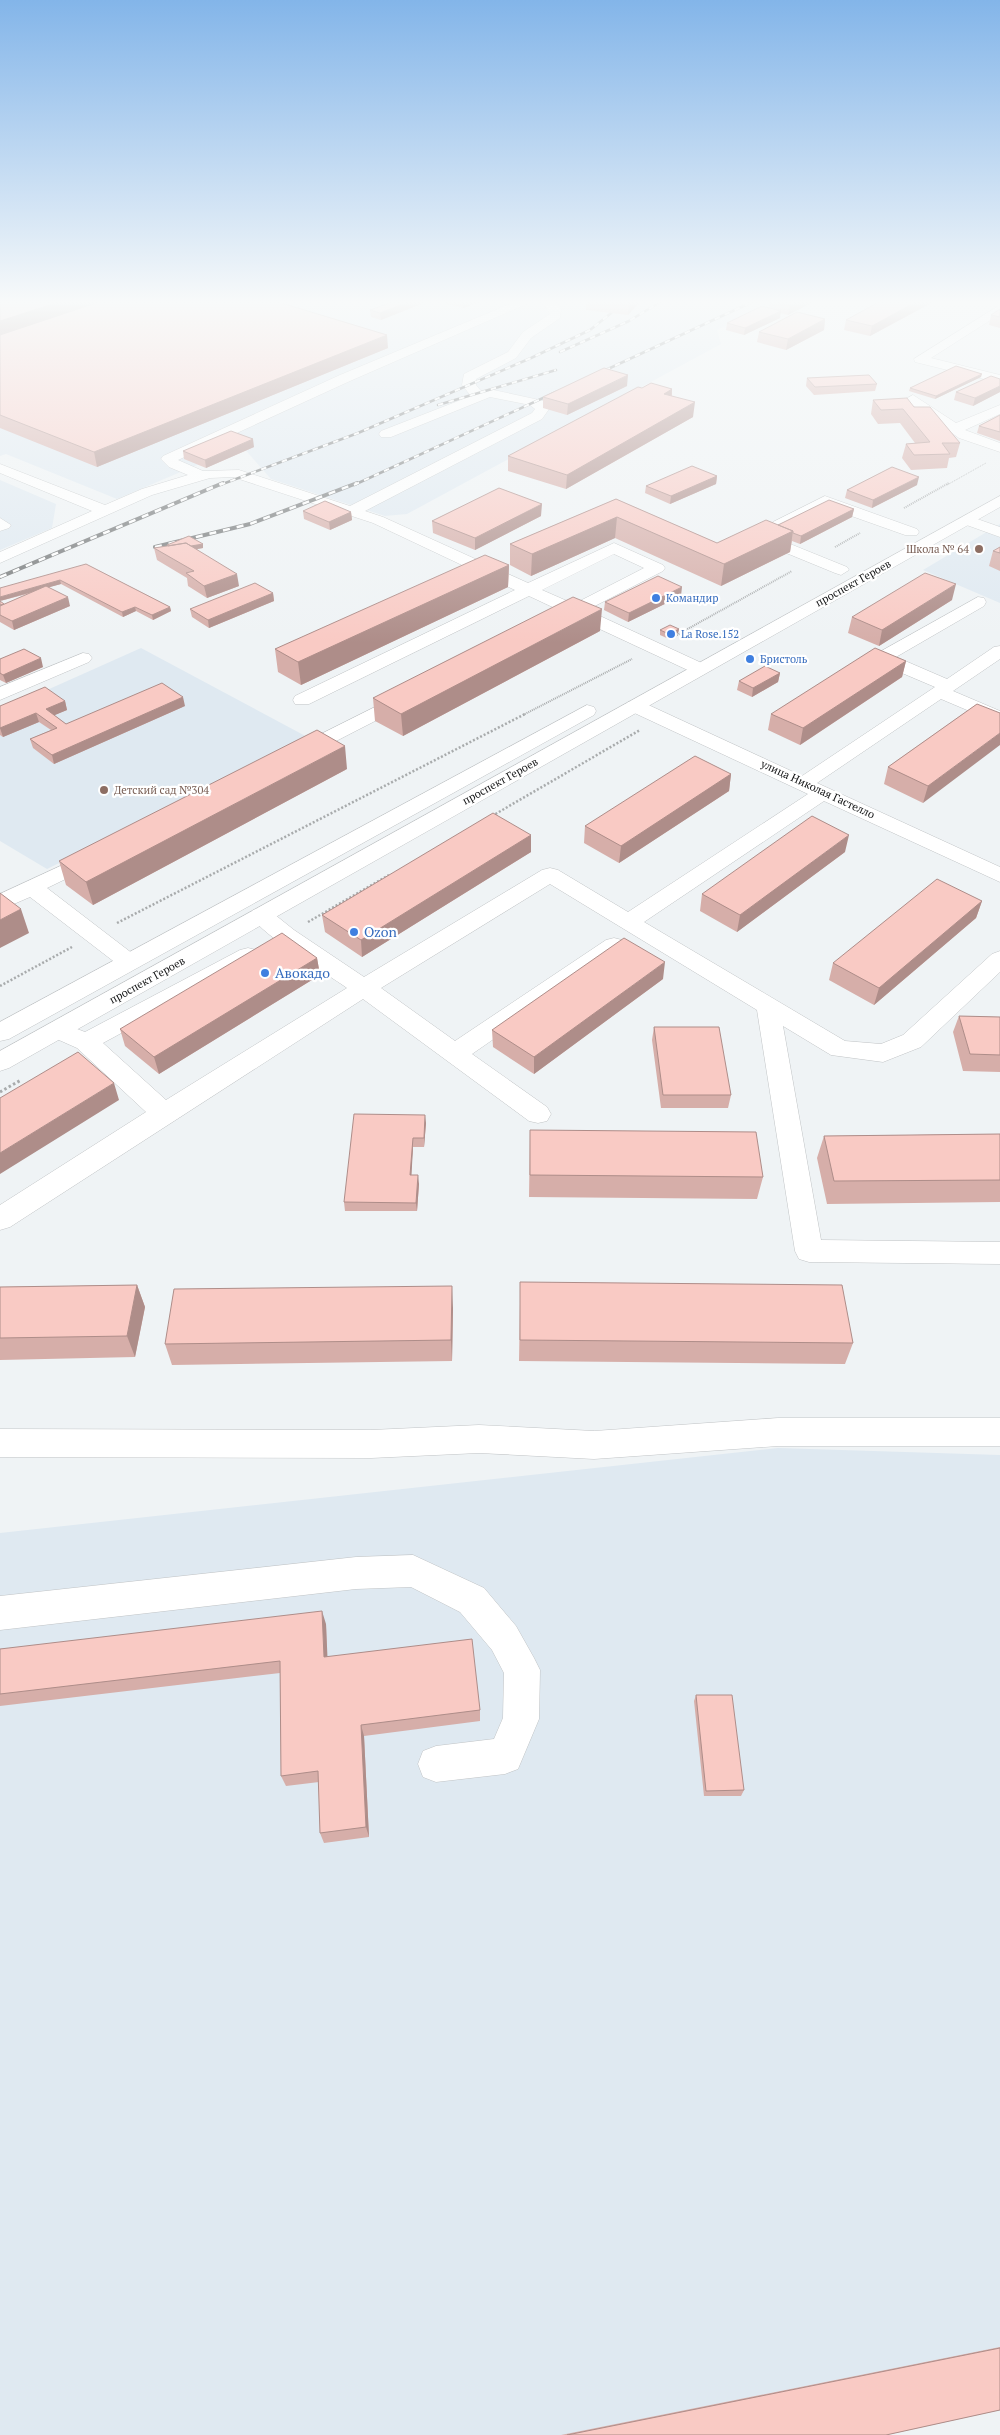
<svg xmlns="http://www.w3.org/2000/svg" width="1000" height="2435" font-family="'PT Serif',serif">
<rect width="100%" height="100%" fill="#eff3f5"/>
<path fill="#dfe9f1" d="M0 302H777L717 330 721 344 407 514 385 516 271 479 242 446 117 499 6 454 0 456Z
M0 480 56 504 52 528 0 550Z
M1000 524V603L923 570Z
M141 648 311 739 47 869 0 841V711Z
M778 1448 1000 1455V2408L878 2435H0V1533Z"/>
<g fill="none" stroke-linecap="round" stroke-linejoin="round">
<g stroke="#c1c4c6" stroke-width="1">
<path id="minor" d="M515 302H531L350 381 178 460 203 471 239 470 350 506 532 413 535 409 530 405 490 397 391 437H381L379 434 381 431 471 396 462 385 464 374 508 352 523 332 550 314 543 302H555L561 309 560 318 531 338 516 358 476 379V385L481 391 489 389 544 401 549 409 542 419 365 511 383 517 528 583 614 543 663 565 665 568 663 571 587 610 706 665 709 669 706 673H694L574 617 560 625H548L545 621 561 611 529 596 309 704H295L293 700 295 696 515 590 373 523 233 477 210 478 152 495 0 563V552L92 511 0 473V464L105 505 142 489 188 475 169 467 161 459 163 456 340 375ZM614 554 644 568 574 604 542 590Z
M1000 305V314L931 358 1000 375V383L915 362 914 359Z
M913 395 956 423 1000 405V414L965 430 1000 443V452L959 438 908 402 906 399Z
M825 496 917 529 919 532 917 535H905L826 507 785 528H773L771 525 773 522Z
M966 515 1000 527V537L961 523 958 520Z
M0 518 11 525 9 528 0 531Z
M758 531 847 567 849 570 841 575 835 573 752 539 750 536Z
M978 597 984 598 986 602 984 606 896 657 947 679 994 647 1000 646V659L953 691 1000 711V724L941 699 817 783 1000 867V882L824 801 644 922 845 1041 881 1044 903 1035 992 954 1000 951V972L921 1047 883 1062 831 1055 783 1026 821 1240 1000 1242V1264L809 1262 799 1259 795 1251 757 1010 550 884 381 988 455 1041 606 940 614 938 622 940 625 945 622 950 472 1054 547 1107 551 1114 547 1121 538 1123 529 1121 363 999 10 1227 0 1230V1205L146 1112 77 1048 50 1036 47 1030 50 1024 59 1022 85 1032 240 950 248 948 256 950 259 955 256 960 103 1043 166 1100 347 988C323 971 264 937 250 915L253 910 261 908 269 910 294 930 364 977 542 870 550 868 558 870 628 912 808 794 628 710 626 706 628 702H642L802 776 935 687 876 662 873 658 876 654Z
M83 653 89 654 92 658 89 662 0 700V687Z
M407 691 414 693 416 697 414 701 303 758H289L286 754 289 750Z
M95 850 103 851 106 856 103 861 47 888 137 957 141 962 137 967 129 970 121 967 30 897 0 910V894Z
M778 1418H1000V1446H778L594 1459 479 1453 371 1458 0 1457V1429L371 1430 479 1425 594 1431Z
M413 1555 484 1588 516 1626 534 1658 540 1670 539 1719 518 1769 505 1774 436 1782 423 1777 418 1764 423 1751 436 1746 494 1739 503 1718 504 1673 492 1650 460 1612 411 1587 356 1589 0 1630V1596L356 1557Z"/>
</g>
<g stroke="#c1c4c6" stroke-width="1">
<path id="major" d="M1000 496V507L9 1068 0 1071V1051Z
M587 705 594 707 596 711 594 715 9 1039 0 1041V1022Z"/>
</g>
<path stroke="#a8abac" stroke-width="1" stroke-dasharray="1 1" stroke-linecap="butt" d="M947 485 986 463"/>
<path stroke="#a8abac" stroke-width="2" stroke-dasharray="1 1" stroke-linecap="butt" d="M904 508 949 483
M835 547 860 533
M675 636 792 571
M523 715 632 659"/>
<path stroke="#a8abac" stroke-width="2.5" stroke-dasharray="2 2" stroke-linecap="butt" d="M492 816 640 730
M308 922 389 875
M117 923 525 714
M0 986 72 947"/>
<path stroke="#a8abac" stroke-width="3" stroke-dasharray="2.5 2.5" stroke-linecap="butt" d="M0 1092 21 1080"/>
<use href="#minor" fill="#fff" fill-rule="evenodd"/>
<use href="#major" fill="#fff" fill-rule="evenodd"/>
<g stroke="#787b7c" stroke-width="2.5">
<path id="rail-far1" d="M560 352 629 321 660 302
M595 375 752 302
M438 405 556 370
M220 485 358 433 531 358 590 330 625 302
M354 485 556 392"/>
</g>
<g stroke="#787b7c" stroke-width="4">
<path id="rail" d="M155 547 250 524 357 483
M0 577 223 483"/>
</g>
<use href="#rail-far1" stroke="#fff" stroke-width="2" stroke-dasharray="5.5" stroke-linecap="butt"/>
<use href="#rail" stroke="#fff" stroke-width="2.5" stroke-dasharray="7" stroke-linecap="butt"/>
</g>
<path fill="#d6aea9" d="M0 302 388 348 97 467 0 428Z
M392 302H426L381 320 371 317 370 310Z
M440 302H480L463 308Z
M586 302H640L628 315 586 310Z
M770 302H813L788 315 780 313V318L744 335 726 330 727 323 769 308Z
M933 302 870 336 844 330 846 320Z
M1000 309V328L989 325 991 315Z
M825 319 824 330 786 350 757 342 759 332Z
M981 377 935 399 909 391 910 388Z
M807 378 877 384 875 391 814 395 806 386Z
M1000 379V392L973 406 954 400 956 392Z
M627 386 567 415 543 408V397Z
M642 388 672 389V396L693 417 566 489 508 471V456Z
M873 400 914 407 960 443 956 457 949 458 947 468 911 470 902 458 906 444 915 443 900 423 878 424 871 414Z
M1000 415V441L977 433 979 426Z
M254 447 206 468 184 459 183 451Z
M717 476 716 484 670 504 645 493 646 486Z
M917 485 872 508 845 498 847 490Z
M616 499 717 543 778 525 854 509 852 517 800 544 792 541 790 552 721 586 615 538 531 576 510 565V544Z
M303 511 351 512 352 520 330 530 304 519Z
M541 516 475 550 433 533 432 521Z
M203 544V548L197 549 239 586 207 598 188 586 187 578 157 560 154 548 167 546V545Z
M1000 547V571L989 566 993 551Z
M86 564 170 607 171 611 153 620 136 611 123 617 61 584 49 587 70 606 14 630 0 622V601L4 604 31 593 0 601Z
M509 565 508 587 301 685 278 672 275 649Z
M273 593 274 601 209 628 192 617 190 609Z
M681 596 628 622 604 610 605 602Z
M952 600 879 646 848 633 852 617Z
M679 629 678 633 669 639 660 635V630Z
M600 631 403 736 375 721 373 698Z
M0 659 43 667 6 683 0 680Z
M906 661 902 677 800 745 768 730 771 714Z
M780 673 778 682 752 697 737 690 739 681Z
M65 701 67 710 54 715 66 724 185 706 54 764 33 748 30 739 51 730 39 722 3 737 0 735V706Z
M977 704 923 803 884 784 888 767Z
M347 769 93 905 66 885 59 861Z
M731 774 729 791 619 863 584 843 585 826Z
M531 835V852L362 957 325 932 322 915Z
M845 852 737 932 700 911 702 894Z
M982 901 976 918 874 1005 829 980 833 963Z
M317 958 320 975 159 1074 125 1046 120 1029Z
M663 979 534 1074 493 1047 492 1030Z
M959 1016 1000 1017V1072L963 1071 953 1032Z
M654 1027 731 1095 728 1108H661L652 1040Z
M426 1123 424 1147H413L411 1175 419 1184 417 1211H345L344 1202Z
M530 1130 763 1177 757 1199 529 1197Z
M1000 1134V1202L827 1204 817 1158 824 1136Z
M137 1285 145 1307 135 1357 0 1360V1287Z
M520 1304 853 1343 845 1364 519 1361Z
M453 1308 452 1361 172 1365 165 1344Z
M326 1624 327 1657 480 1710V1721L364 1736 369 1837 324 1843 320 1833 319 1782 286 1786 281 1776 280 1673 0 1706V1649Z
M696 1695 744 1790 741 1796H704L694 1701Z
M1000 2347V2410L886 2435H561Z"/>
<path fill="#ae8d89" d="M59 302H101L0 335V321Z
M409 302H426L381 320 380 313Z
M463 302H480L463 308Z
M629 302H640L628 315Z
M795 302H813L788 315 790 305Z
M916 302H933L870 336 872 326Z
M781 311 780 318 744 335 745 328Z
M825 319 824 330 786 350 788 339Z
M387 335 388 348 97 467 94 452Z
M982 374 981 377 935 399 936 396Z
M628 375 627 386 567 415 568 404Z
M1000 386V392L973 406 975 398Z
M672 389 671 403 664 394Z
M695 402 693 417 566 489 567 475Z
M253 439 254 447 206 468 205 460Z
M717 476 716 484 670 504 671 496Z
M919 477 917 485 872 508 873 500Z
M542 504 541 516 475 550V538Z
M854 509 852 517 800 544 801 536Z
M351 512 352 520 330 530 329 522Z
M617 517 615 538 531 576 532 554Z
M793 531 790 552 721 586 724 564Z
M203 544V548L174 553 173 548Z
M509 565 508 587 301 685 298 662Z
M237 574 239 586 207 598 204 586Z
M60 580 61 584 0 601V597Z
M956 584 952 600 879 646 882 630Z
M682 587 681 596 628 622 629 613Z
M273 593 274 601 209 628 208 620Z
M68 597 70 606 14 630 12 621Z
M135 607 136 611 123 617 122 612Z
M170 607 171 611 153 620 152 615Z
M602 609 600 631 403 736 401 714Z
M679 629 678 633 669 639V634Z
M41 658 43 667 6 683 3 675Z
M906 661 902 677 800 745 803 728Z
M780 673 778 682 752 697 753 688Z
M183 697 185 706 54 764 52 755Z
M65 701 67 710 48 718 46 709Z
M36 713 39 722 3 737 0 728Z
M1000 733V745L923 803 928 786Z
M345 746 347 769 93 905 86 882Z
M731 774 729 791 619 863 621 846Z
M531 835V852L362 957 361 940Z
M849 835 845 852 737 932 740 915Z
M982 901 976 918 874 1005 879 988Z
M21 909 29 933 0 948V920Z
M317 958 320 975 159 1074 154 1057Z
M665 962 663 979 534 1074V1057Z
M114 1083 119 1100 0 1174V1153Z
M425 1115 426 1123 424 1147V1138Z
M413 1138V1147L411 1184 410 1175Z
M418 1175 419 1184 417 1211 416 1203Z
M137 1285 145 1307 135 1357 127 1336Z
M452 1286 453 1308 452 1361 451 1340Z
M322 1611 326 1624 328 1669 324 1657Z
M361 1725 364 1736 369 1837 366 1827Z"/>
<path fill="#f9cac4" stroke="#ae8d89" d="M0 302H59L0 321Z
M99 302H278L387 335 94 452 0 415V335Z
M392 302H409L380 313 370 310Z
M779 302H795L790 305Z
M879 302H916L872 326 846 320Z
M762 306 781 311 745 328 727 323Z
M1000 309V317L991 315Z
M797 312 825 319 788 339 759 332Z
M956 366 982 374 936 396 910 388Z
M604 368 628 375 568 404 543 397Z
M869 375 877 384 815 387 807 378Z
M991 376 1000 379V386L975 398 956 392Z
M651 383 672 389 664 394 695 402 567 475 508 456 638 387 642 388Z
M907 398 914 407H930L960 443H942L950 454 914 455 906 444 930 442 903 409 881 410 873 400Z
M1000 415V432L979 426Z
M231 431 253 439 205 460 183 451Z
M692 466 717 476 671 496 646 486Z
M892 467 919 477 873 500 847 490Z
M499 488 542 504 475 538 432 521Z
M616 499 717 543 766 520 793 531 724 564 617 517 532 554 510 544Z
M829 500 854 509 801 536 793 533V531L778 525Z
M325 501 351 512 329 522 303 511Z
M189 536 203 544 191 546 186 543 168 546 167 545Z
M186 543 237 574 204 586 186 573 194 571 154 548Z
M1000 547V553L993 551Z
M485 555 509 565 298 662 275 649Z
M86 564 170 607 152 615 135 607 122 612 60 580 0 597V588Z
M925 573 956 584 882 630 852 617Z
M658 576 682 587 629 613 605 602Z
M255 583 273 593 208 620 190 609Z
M46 586 68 597 12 621 0 615V606Z
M573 597 602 609 401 714 373 698Z
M0 601 4 604 0 605Z
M670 625 679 629 669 634 660 630Z
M875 648 906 661 803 728 771 714Z
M24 649 41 658 3 675 0 673V659Z
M765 666 780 673 753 688 739 681Z
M162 683 183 697 52 755 30 739 57 728 36 713 0 728V706L45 687 65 701 46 709 66 724Z
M977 704 1000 713V733L928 786 888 767Z
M317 730 345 746 86 882 59 861Z
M695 756 731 774 621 846 585 826Z
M493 813 531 835 361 940 322 915Z
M812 816 849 835 740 915 702 894Z
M937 879 982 901 879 988 833 963Z
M0 893 21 909 0 920Z
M282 933 317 958 154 1057 120 1029Z
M624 938 665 962 534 1057 492 1030Z
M959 1016 1000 1017V1055L970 1054Z
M654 1027H719L731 1095H663Z
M78 1052 114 1083 0 1153V1098Z
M354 1114 425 1115 424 1138H413L410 1175H418L416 1203 344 1202Z
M530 1130 756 1132 763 1177 530 1175Z
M1000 1134V1180L834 1181 824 1136Z
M520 1282 842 1285 853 1343 520 1340Z
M137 1285 127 1336 0 1338V1287Z
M452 1286 451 1340 165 1344 174 1289Z
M322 1611 324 1657 472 1639 480 1710 361 1725 366 1827 320 1833 318 1771 281 1776 280 1661 0 1694V1649Z
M696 1695H732L744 1790 706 1791Z
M1000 2348V2410L886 2435H567Z"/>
<linearGradient id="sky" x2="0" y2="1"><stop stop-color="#83b5e9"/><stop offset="0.47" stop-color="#f8fafa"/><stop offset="1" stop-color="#f8fafa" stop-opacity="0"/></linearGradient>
<rect width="1000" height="643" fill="url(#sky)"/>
<g fill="#8d6e63" stroke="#fff" stroke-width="2">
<circle cx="979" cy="549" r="5"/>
<circle cx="104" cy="790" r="5"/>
</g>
<g fill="#3f7fe0" stroke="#fff" stroke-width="2">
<circle cx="656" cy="598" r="5"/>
<circle cx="671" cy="634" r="5"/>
<circle cx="750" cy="659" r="5"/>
<circle cx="354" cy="932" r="5"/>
<circle cx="265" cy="973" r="5"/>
</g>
<g text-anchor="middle" stroke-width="4.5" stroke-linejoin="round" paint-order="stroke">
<g font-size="11" fill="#785e54" stroke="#fff" text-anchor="end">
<text x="969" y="553">Школа № 64</text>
<text x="114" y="794" text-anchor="start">Детский сад №304</text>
</g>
<g font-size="11" fill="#121314" stroke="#fff">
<text transform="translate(853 583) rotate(-29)" y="4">проспект Героев</text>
<text transform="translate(500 781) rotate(-29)" y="4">проспект Героев</text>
<text transform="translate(818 789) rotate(25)" y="4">улица Николая Гастелло</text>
<text transform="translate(147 980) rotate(-29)" y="4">проспект Героев</text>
</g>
<g font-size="11" fill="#366cbe" stroke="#fff" text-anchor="start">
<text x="666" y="602">Командир</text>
<text x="681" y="638">La Rose.152</text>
<text x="760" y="663">Бристоль</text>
</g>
<g font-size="14" fill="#366cbe" stroke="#fff" text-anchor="start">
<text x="364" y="937">Ozon</text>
<text x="275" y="978">Авокадо</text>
</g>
</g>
</svg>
